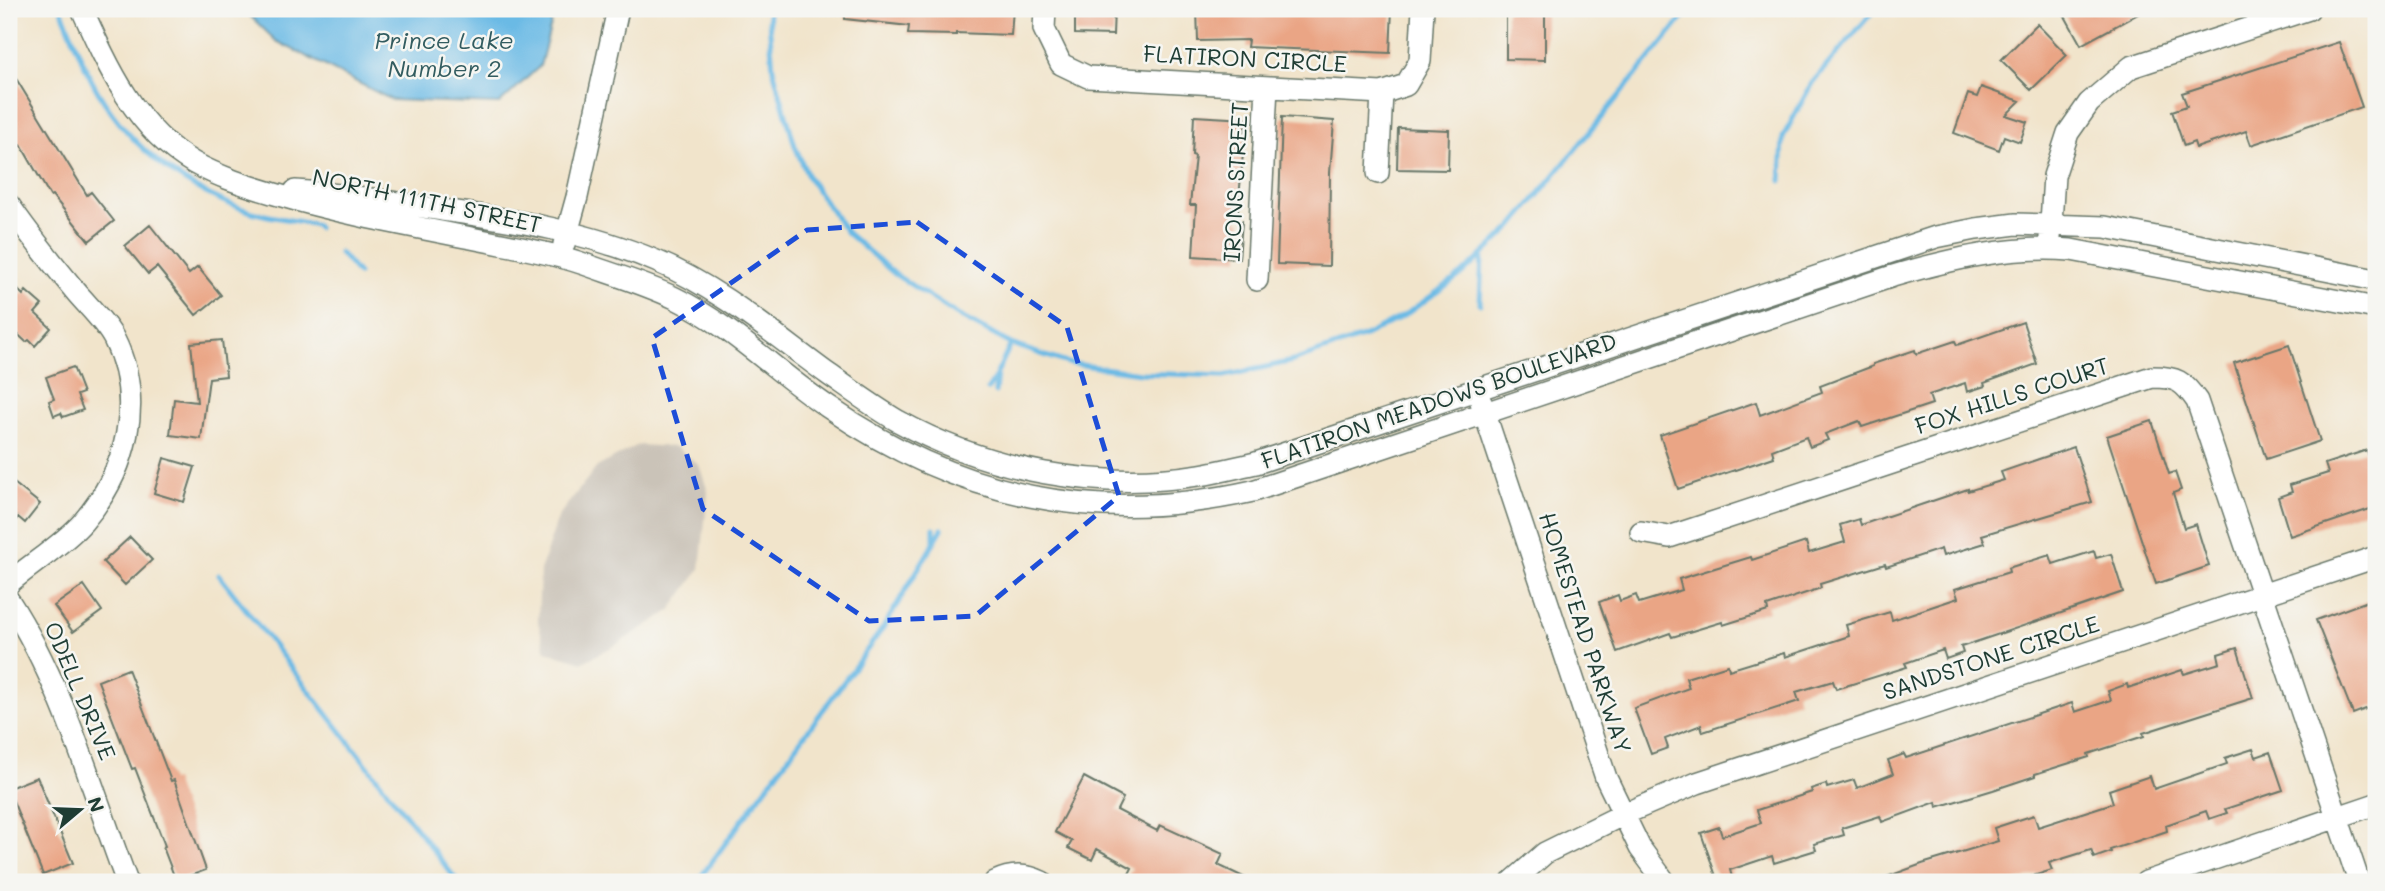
<svg xmlns="http://www.w3.org/2000/svg" width="2385" height="891" font-family="Mali,sans-serif">
<rect width="100%" height="100%" fill="#f6f6f2"/>
<filter id="ink" filterUnits="userSpaceOnUse"><feTurbulence type="fractalNoise" baseFrequency=".0143" numOctaves="2"/><feDisplacementMap in="SourceGraphic" scale="14" xChannelSelector="R" yChannelSelector="G"/><feConvolveMatrix kernelMatrix="1 2 1 2 8 2 1 2 1" color-interpolation-filters="sRGB"/></filter>
<filter id="wash" filterUnits="userSpaceOnUse"><feTurbulence type="fractalNoise" baseFrequency=".00686" numOctaves="4" result="noise"/><feDisplacementMap in="SourceGraphic" scale="28" xChannelSelector="R" yChannelSelector="G"/><feGaussianBlur stdDeviation="1.57" result="paint"/><feColorMatrix in="noise" values="0 0 0 0 0 0 0 0 0 0 0 0 0 0 0 0 0 1.4 0 .05"/><feComposite in="paint" operator="in"/></filter>
<g filter="url(#wash)">
<rect width="100%" height="100%" fill="#f1e4cb"/>
<path fill="#cac3b8" d="M638 445 676 447 699 465 708 492 700 569 670 611 614 646 583 662 546 651 538 622 540 571 559 515 597 467Z"/>
<path fill="#6abae5" stroke="#447c8c" stroke-width="2" d="M243 9H555L540 66 499 104 392 100 276 41Z"/>
<g fill="none" stroke-linecap="round" stroke-linejoin="round">
<path stroke="#6abae5" stroke-width="5" d="M61 9C73 36 83 67 98 92 133 151 188 192 252 212 273 218 295 220 316 225L318 228
M768 9 773 69 795 146 808 177 847 233 896 275 959 316 1011 344
M1781 181 1783 137 1812 83 1875 9
M340 253 358 274
M1480 304 1482 255
M988 389 996 376
M995 392 997 373 1011 344 1067 363 1140 373 1224 376 1293 361 1365 336 1405 315 1462 274 1512 227 1690 9
M934 528V540
M219 575 458 882
M697 882 883 628 942 529"/>
</g>
<g id="blocks">
<path fill="#eaa585" d="M845 9H1013L1011 35 956 33V35L908 34 909 26 845 19Z
M1075 9H1114L1113 35 1075 34Z
M1197 9H1392L1390 53 1247 47 1248 40 1198 41Z
M2061 9H2147L2081 45Z
M1506 11H1545V60L1506 59Z
M2037 24 2067 55 2031 90 2001 60Z
M2339 42 2362 107 2251 145 2246 131 2196 148 2194 142 2184 146 2172 111 2187 106 2182 93Z
M9 67 87 195 91 192 114 221 89 241 52 195 50 196 21 145 18 147 9 130Z
M1981 87 2020 101 2006 115 2027 122 2020 142 2004 136 1999 150 1954 133 1968 94 1977 97Z
M1194 116 1246 119 1237 221H1242L1239 259 1193 256 1196 205H1190L1195 156 1192 155Z
M1282 117 1334 121 1330 173 1329 266 1277 264Z
M1398 128 1449 130 1448 170 1397 169Z
M150 225 189 274 198 267 221 295 196 315 157 267 148 274 125 246Z
M17 289 23 295 26 291 42 305 35 313 51 328 35 346 29 340 26 342 9 326V298Z
M2023 322 2037 364 1984 383 1985 386 1967 392 1965 383 1929 395 1932 404 1862 427 1859 421 1825 434 1828 440 1810 447 1806 437 1772 450 1774 457 1678 489 1660 435 1756 402 1760 415 1822 392 1820 386 1873 366V364L1915 350 1916 354 1955 341 1957 345Z
M222 340 226 376 209 378 201 439 170 435 174 399 197 402 191 343Z
M2289 345 2320 441 2266 459 2234 363Z
M73 367 83 393 77 395 83 410 63 417 61 413 54 416 49 401 54 399 46 377Z
M2152 421 2169 474 2175 472 2181 490 2173 493 2184 528 2196 524 2209 566 2156 584 2107 436Z
M2074 447 2092 502 1982 535 1985 543 1943 556 1941 549 1886 567 1885 564 1820 584 1821 588 1767 606 1768 611 1723 625 1722 622 1672 637 1670 633 1617 652 1599 602 1618 595 1620 601 1636 595 1639 603 1682 590 1679 579 1751 557 1752 560 1806 542 1809 553 1845 542 1840 525 1859 519 1861 525 1968 489V491L2004 480 2001 472Z
M2367 450 2376 479V507L2290 536 2278 497 2292 492 2290 485 2328 473 2325 464Z
M164 458 195 467 184 502 154 493Z
M9 479 40 504 25 523 18 517 9 529Z
M130 537 152 560 125 585 103 562Z
M2094 551 2096 558 2111 554 2123 592 1961 647 1963 653 1946 659 1943 650 1905 663 1907 667 1836 689 1833 681 1796 692 1799 701 1703 732 1701 725 1665 739 1668 748 1651 754 1634 708 1689 688 1686 678 1728 665 1729 670 1784 653 1785 657 1849 636 1846 625 1890 612 1892 620 1958 598 1955 589 2009 572 2008 568 2050 555 2053 564Z
M84 585 102 611 73 632 54 606Z
M2376 598V613L2372 615 2376 627V705L2353 714 2316 620Z
M2237 648 2253 698 2143 733 2144 736 2088 754 2089 757 2035 774V776L1993 790 1937 807 1936 802 1882 822 1880 816 1842 828 1844 835 1814 844 1816 850 1774 863 1772 856 1730 870 1732 877 1718 882 1701 833 1719 827 1722 836 1761 823 1757 810 1812 792 1811 789 1826 784 1827 788 1854 780 1857 788 1893 774 1888 760 1904 754 1906 758 2072 703 2075 712 2111 700 2108 691 2127 684 2128 688 2182 670 2184 674 2220 663 2218 654Z
M128 669 171 781 174 780 206 870 176 881 163 847 165 846 135 768 132 769 98 681Z
M2253 749 2256 757 2270 752 2283 790 2225 809 2227 813 2209 819 2206 811 2166 825 2167 831 2110 850 2111 852 2094 858 2091 850 2049 863 2052 870 2014 882H1879L1878 880 1922 864 1998 841 1994 828 2034 815 2038 827 2113 803 2109 790 2150 776 2154 789 2227 764 2225 758Z
M37 777 73 863 43 875 9 791V788Z
M1084 777 1123 798 1117 810 1157 831 1160 825 1223 854 1218 865 1254 882H1141L1128 876 1132 868 1097 849 1092 860 1068 848 1072 841 1055 832Z"/>
</g>
</g>
<g filter="url(#ink)">
<use href="#blocks" fill-opacity="0" stroke="#687769" stroke-width="2"/>
<g fill="none" stroke-linecap="round" stroke-linejoin="round">
<g stroke="#687769" stroke-width="24">
<path id="minor" d="M82 9C108 67 136 130 194 163 219 177 248 186 275 194 339 213 405 225 471 238 508 246 546 251 581 263 612 274 646 284 675 298 732 326 776 372 828 407 960 498 1096 526 1253 491L1893 276C1952 259 2010 245 2071 250L2376 308
M1045 9 1044 29 1061 64 1088 77 1382 93 1406 85 1420 61 1423 9
M1378 173 1382 93
M295 191C344 194 393 202 442 210 515 220 588 232 656 261 720 288 773 334 828 374 851 390 874 407 898 421 989 471 1097 491 1199 475 1219 472 1237 467 1256 463L1936 237 1976 229 2016 224 2105 227 2376 280
M9 205C30 236 53 264 77 293 89 307 106 323 114 339 145 401 127 471 83 522 66 542 30 565 9 583
M2050 238 2054 176 2068 133 2089 103 2131 67 2309 9
M564 244 577 197 618 9
M1257 280 1267 87
M1481 402 1606 778 1640 848 1665 882
M1641 532 1669 537 2152 377C2177 377 2183 381 2197 401L2359 882
M9 601C64 686 91 788 127 882
M995 882C1011 874 1026 874 1042 882
M1512 882 1545 853 1624 814 1697 783 2376 557
M2146 882 2376 804"/>
</g>
<use href="#minor" stroke="#fff" stroke-width="21"/>
</g>
</g>
<path fill="none" stroke="#1d4ed8" stroke-width="5" stroke-dasharray="14 9" stroke-linejoin="round" d="M917 222 1067 327 1119 496 975 616 869 621 703 509 652 338 807 230Z"/>
<g text-anchor="middle" stroke-width="5" stroke-linejoin="round" paint-order="stroke">
<g font-size="23" fill="#1f3d34" stroke="#f6f6f2">
<text transform="translate(1245 59) rotate(3)" y="8">FLATIRON CIRCLE</text>
<text transform="translate(1236 182) rotate(-87)" y="8">IRONS STREET</text>
<text transform="translate(427 201) rotate(12)" y="8">NORTH 111TH STREET</text>
<text transform="translate(2012 396) rotate(-18)" y="8">FOX HILLS COURT</text>
<text transform="translate(1439 401) rotate(-19)" y="8">FLATIRON MEADOWS BOULEVARD</text>
<text transform="translate(1585 633) rotate(72)" y="8">HOMESTEAD PARKWAY</text>
<text transform="translate(1991 658) rotate(-18)" y="8">SANDSTONE CIRCLE</text>
<text transform="translate(80 691) rotate(67)" y="8">ODELL DRIVE</text>
</g>
<g font-size="24" font-style="italic" fill="#325c60" stroke="#f6f6f2">
<text x="444" y="49">Prince Lake<tspan x="444" dy="28">Number 2</tspan></text>
</g>
</g>
<rect width="2385" height="891" fill="none" stroke="#f6f6f2" stroke-width="35"/>
<g transform="translate(80 810) rotate(71)" stroke="#f6f6f2" stroke-width="5" paint-order="stroke">
<path d="M0-5L12 26L0 18L-12 26Z" fill="#1f3d34"/>
<text y="-10" font-size="19" font-weight="bold" text-anchor="middle" fill="#1f3d34">N</text>
</g>
</svg>
